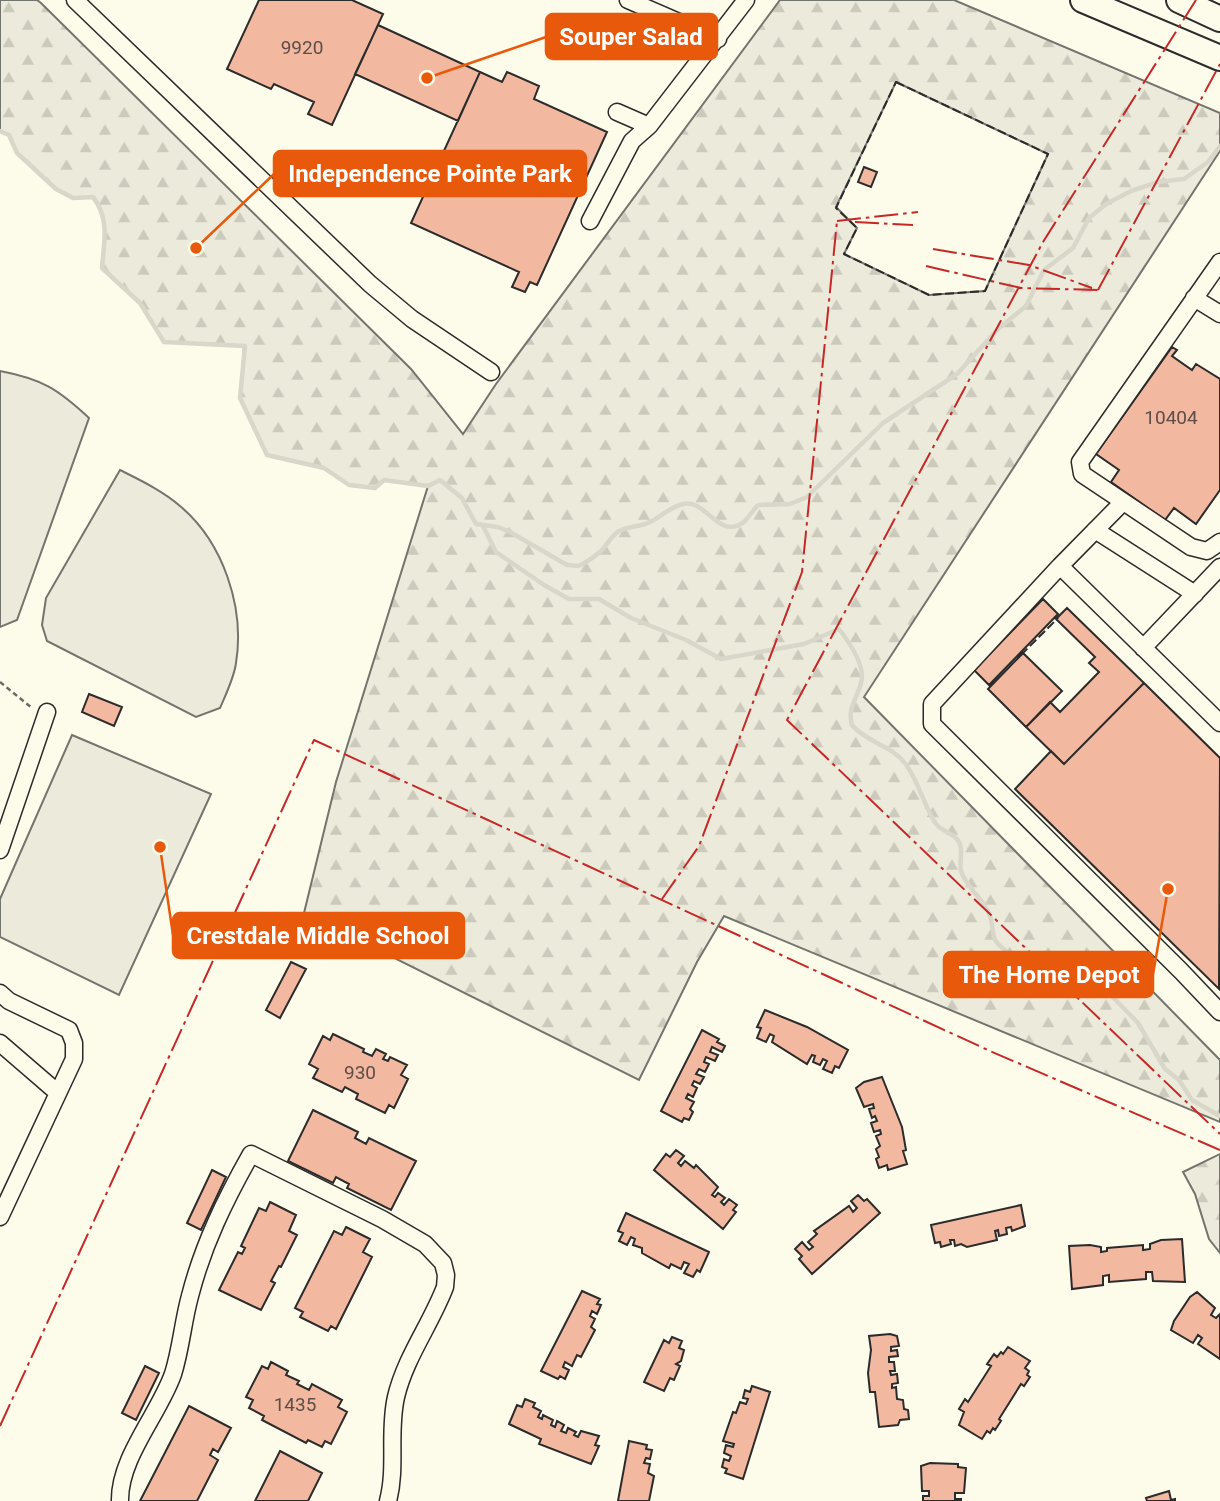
<svg xmlns="http://www.w3.org/2000/svg" width="1220" height="1501" font-family="Roboto,sans-serif">
<defs>
<pattern id="forest-firs" width="22" height="20" patternUnits="userSpaceOnUse" patternTransform="scale(1.75)"><rect width="22" height="20" fill="#ecebdb"/><path d="M5 1l3.5 6h-7zM16 11l3.5 6h-7z" fill="#cbcabc"/></pattern>
</defs>
<rect width="100%" height="100%" fill="#fdfbea"/>
<path fill="url(#forest-firs)" stroke="#74746e" stroke-width="2" fill-rule="evenodd" d="M0 0H37L41 3 411 369 463 434 496 384 780 0H954L1220 113V151L864 697 1220 1060V1122L724 916 697 962 639 1080 304 913 336 782 428 486 384 480 375 488 349 485 324 468 267 455 240 398 244 346 164 342 140 303 102 268C104 242 110 219 93 197L73 198 56 189 17 153 9 135 0 131ZM896 82 1048 154 985 291 929 295 844 254 857 228 836 207Z
M1220 1154V1253L1209 1239 1195 1194 1183 1172Z"/>
<path fill="#ecebdb" stroke="#74746e" stroke-width="2" d="M0 371C42 379 58 389 89 418L17 620 0 627Z
M120 470C140 480 163 491 180 506 223 542 245 607 236 663 234 678 226 694 220 708L196 717 47 641 42 625 46 598Z
M72 735 211 794 119 995 0 937V899Z"/>
<g fill="none" stroke-linecap="round" stroke-linejoin="round">
<path stroke="#d8d7c9" stroke-width="4.5" d="M0 131 9 135 17 153 56 189 73 198 93 197C110 219 104 242 102 268L140 303 164 342 245 346 240 398 267 455 324 468 349 485 375 488 384 480 428 486 440 480 462 498 476 524 498 527 510 532 567 565 578 566C586 563 594 557 601 551 607 545 611 536 619 531 629 526 640 527 650 522 661 517 670 507 683 504 706 498 718 541 744 522 749 517 753 510 758 505L790 504 807 497 883 423 957 374 998 329 1026 306 1044 270 1073 248 1089 218 1106 204 1131 191 1158 182 1184 179 1208 162 1220 146
M483 526 496 552 544 585 569 599H599L631 618 686 640 721 659 804 644 839 629C849 642 866 667 861 683 857 699 847 708 852 725 867 743 893 745 907 766 919 783 925 808 936 824 942 832 957 834 960 844 963 853 959 862 961 871 965 884 978 895 985 906 993 917 991 925 994 937 997 948 1030 969 1042 968 1050 967 1057 958 1065 955L1074 957 1138 1023 1165 1069 1179 1080 1192 1100 1220 1116"/>
</g>
<path fill="#f2b8a0" stroke="#2b2b2b" stroke-width="2" d="M259 0H352L383 14 332 125 308 114 314 102 274 84 271 89 227 69Z
M378 25 480 72 458 121 355 74Z
M480 72 502 82 507 72 539 86 534 99 607 132 537 285 530 282 525 292 512 287 519 272 411 223Z
M864 167 877 172 871 187 858 182Z
M1172 347 1177 350 1172 356 1192 370 1196 364 1220 379V490L1196 524 1174 508 1165 520 1111 482 1119 470 1096 454Z
M1043 599 1058 614 989 685 974 670Z
M1067 608 1144 683 1064 764 1026 727 1050 702 1060 712 1099 672 1089 663 1095 657 1056 619Z
M1023 653 1062 691 1026 727 988 689Z
M1144 683 1220 758 1219 989 1015 789 1051 751 1064 764Z
M89 694 122 707 114 726 82 712Z
M291 962 306 969 280 1018 266 1010Z
M765 1010 807 1027 848 1050 839 1068 835 1066 832 1073 823 1069 827 1061 823 1059 820 1065 813 1062 815 1056 812 1055 807 1064 772 1042 774 1036 770 1034 766 1042 757 1038 761 1028 757 1027Z
M702 1030 719 1039 717 1042 725 1046 722 1052 712 1047 710 1052 718 1055 715 1061 706 1057 704 1062 709 1064 705 1072 699 1069 696 1074 704 1077 700 1084 694 1081 692 1085 697 1088 693 1097 688 1094 686 1098 694 1102 690 1109 693 1112 689 1120 684 1118 682 1122 661 1111Z
M333 1034 364 1049 363 1052 372 1056 376 1049 386 1054 383 1059 388 1061 390 1057 407 1065 401 1075 408 1079 394 1108 389 1105 385 1113 356 1099 358 1094 345 1087 342 1092 313 1078 318 1069 309 1064 323 1036 330 1040Z
M882 1077 902 1127 906 1150 903 1151 907 1164 888 1170 887 1165 879 1168 876 1159 879 1157 876 1149 880 1146 876 1136 881 1134 880 1130 874 1132 871 1123 877 1121 875 1116 872 1118 869 1109 874 1108 873 1104 864 1107 856 1088 864 1082Z
M313 1110 358 1132 355 1138 366 1144 369 1138 416 1161 391 1210 347 1188 349 1184 336 1177 333 1183 288 1161Z
M676 1150 684 1156 678 1163 681 1166 685 1161 694 1168 696 1165 718 1187 712 1195 715 1197 718 1193 725 1198 721 1202 724 1205 729 1199 737 1205 733 1210 736 1212 723 1229 654 1170 666 1154 670 1157Z
M212 1170 226 1177 201 1230 187 1223Z
M858 1195 864 1201 867 1199 880 1213 812 1274 799 1259 802 1256 795 1249 802 1242 809 1250 813 1247 808 1242 817 1234 814 1231 849 1206 853 1212 857 1208 851 1201Z
M270 1202 296 1215 289 1231 297 1235 281 1267 279 1266 271 1281 275 1283 261 1310 219 1290 238 1252 242 1254 245 1248 241 1246 259 1208 266 1211Z
M1021 1205 1025 1226 1012 1231 1011 1227 1006 1228 1007 1234 999 1236 998 1230 995 1231 997 1240 967 1247 961 1244 955 1246 954 1240H950L951 1244 941 1247 940 1242 935 1243 931 1225Z
M626 1213 709 1252 700 1272 697 1270 693 1277 684 1273 689 1264 684 1262 681 1269 671 1264 669 1268 642 1253V1248L633 1245 635 1239 631 1237 627 1245 619 1241 623 1233 618 1231Z
M346 1227 370 1239 363 1252 372 1257 336 1329 331 1326 328 1331 300 1317 303 1312 295 1308 334 1231 342 1235Z
M1182 1239 1185 1282 1153 1281 1152 1272H1146V1279L1109 1282V1275L1103 1276V1285L1072 1289 1069 1246 1090 1245 1101 1247V1252L1107 1251V1248L1143 1245V1250L1150 1249V1244L1161 1240Z
M582 1291 600 1299 597 1304 601 1305 597 1314 592 1311 590 1316 595 1319 591 1327 595 1330 581 1357 577 1355 572 1366 565 1362 563 1367 569 1370 565 1379 560 1376 558 1379 541 1371Z
M1197 1292 1215 1308 1211 1315 1216 1318 1220 1314V1359L1198 1344 1202 1338 1198 1335 1193 1343 1171 1330 1174 1321 1190 1297Z
M890 1334 897 1336 899 1346 891 1347V1351L897 1350 898 1356 889 1357V1362H894L895 1371H890L891 1375 897 1374 898 1383 892 1384V1388L896 1387 897 1399 903 1400 904 1409 908 1410 909 1419 900 1420 898 1425 879 1427 875 1392H870L868 1373 871 1350 869 1336Z
M672 1337 682 1341 679 1348 684 1350 681 1361 676 1364 680 1366 674 1380 670 1378 664 1391 644 1382 664 1340 669 1343Z
M1008 1347 1030 1361 1025 1368 1029 1371 1027 1375 1030 1377 1024 1386 1021 1384 999 1419 1001 1421 995 1430 993 1428 990 1433 987 1431 982 1439 959 1425 964 1412 959 1409 965 1399 968 1402 991 1366 987 1364 994 1354 997 1357 1001 1352 1003 1354Z
M271 1362 288 1371 286 1375 299 1381 297 1384 309 1390 312 1384 342 1400 338 1407 347 1412 331 1444 325 1441 322 1447 308 1440 306 1443 262 1420 264 1416 249 1408 253 1400 246 1397 262 1366 268 1369Z
M145 1366 159 1373 136 1420 122 1413Z
M752 1386 770 1392 743 1479 725 1473 727 1469 722 1467 724 1459 729 1461 731 1456 724 1453 726 1445 733 1447 734 1444 723 1441 733 1412 736 1413 740 1402 746 1404 748 1399 743 1398 745 1390 750 1392Z
M525 1399 535 1403 533 1407 541 1411 538 1417 542 1419 543 1415 553 1420 551 1425 555 1427 557 1421 564 1425 561 1431 566 1433 568 1428 576 1432 574 1435 578 1437 581 1431 599 1436 595 1445 599 1446 591 1464 539 1444 541 1439 509 1424 517 1405 522 1407Z
M189 1406 231 1428 218 1452 213 1449 210 1455 218 1460 197 1501H140Z
M629 1441 647 1445 646 1449 652 1450 650 1459 646 1458 644 1463 650 1464 648 1473 654 1476 649 1501H618Z
M280 1451 322 1473 308 1501H255Z
M930 1463 958 1464V1467L966 1468 964 1493H955V1499H961V1501H923V1496H929V1491H922L921 1466Z
M1169 1491 1171 1500 1175 1499V1501H1147L1146 1498Z"/>
<g fill="none" stroke-linecap="round" stroke-linejoin="round">
<g stroke="#2b2b2b" stroke-width="19">
<path id="minor" d="M75 0 370 284 412 319 491 372
M628 0 718 39
M617 112 649 126 746 0
M590 221 632 141 649 126
M1220 262 1080 462 1082 474 1191 547 1207 551 1220 542
M1194 298 1220 314
M1095 530 1195 594
M1060 566 1123 502
M1143 648 1220 567
M1220 723 1060 566 932 704V724L1181 971 1220 1012
M0 850 47 712
M0 993 9 1001 69 1030 74 1043V1059L0 1217
M0 1043 58 1093
M120 1501C119 1458 159 1414 173 1374 181 1349 183 1321 190 1296 203 1245 225 1200 251 1154L382 1219 425 1244 443 1263 446 1275 445 1287C431 1324 405 1358 396 1397 388 1432 397 1467 388 1501"/>
</g>
<g stroke="#2b2b2b" stroke-width="28">
<path id="highway" d="M1083 0 1220 58
M1179 0 1220 19"/>
</g>
<path stroke="#6a6964" stroke-width="2.5" stroke-dasharray="5 3.5" stroke-linecap="butt" d="M0 682 32 708"/>
<use href="#minor" stroke="#fdfbea" stroke-width="16"/>
<use href="#highway" stroke="#fdfbea" stroke-width="24"/>
<path stroke="#2b2b2b" stroke-width="2" stroke-dasharray="9 3.5" stroke-linecap="butt" d="M896 82 1048 154 985 291 929 295 844 254 857 228 836 208Z
M1021 655 1058 618"/>
<path stroke="#c62828" stroke-width="2" stroke-dasharray="24 5 3.5 5" stroke-linecap="butt" d="M1196 0 1043 242 787 720 1220 1134
M837 221 918 212
M855 222 913 225
M933 249 1029 265 1092 288
M926 266 1021 288 1098 290
M1098 290 1220 64
M662 899 699 846 802 572 837 221
M0 1426 314 740 990 1051 1220 1150"/>
</g>
<g text-anchor="middle" stroke-width="5" stroke-linejoin="round" paint-order="stroke">
<g font-size="19" fill="#5d4e48">
<text x="302" y="54">9920</text>
<text x="1171" y="424">10404</text>
<text x="360" y="1079">930</text>
<text x="295" y="1411">1435</text>
</g>
</g>
<path fill="none" stroke="#e8590c" stroke-width="2.5" d="M427 78L546 37M196 248L274 174M160 847L173 935M1168 889L1153 974"/>
<g fill="#e8590c" stroke="#fdfbea" stroke-width="2.5">
<circle cx="427" cy="78" r="7"/>
<circle cx="196" cy="248" r="7"/>
<circle cx="160" cy="847" r="7"/>
<circle cx="1168" cy="889" r="7"/>
</g>
<g fill="#e8590c" stroke="#e8590c" stroke-width="2.5">
<rect x="546" y="14" width="171" height="45" rx="7"/>
<rect x="274" y="151" width="312" height="45" rx="7"/>
<rect x="173" y="913" width="291" height="45" rx="7"/>
<rect x="944" y="952" width="209" height="45" rx="7"/>
</g>
<g font-size="24" text-anchor="middle" font-weight="bold" fill="#fff">
<text x="631" y="45">Souper Salad</text>
<text x="430" y="182">Independence Pointe Park</text>
<text x="318" y="944">Crestdale Middle School</text>
<text x="1049" y="983">The Home Depot</text>
</g>
</svg>
